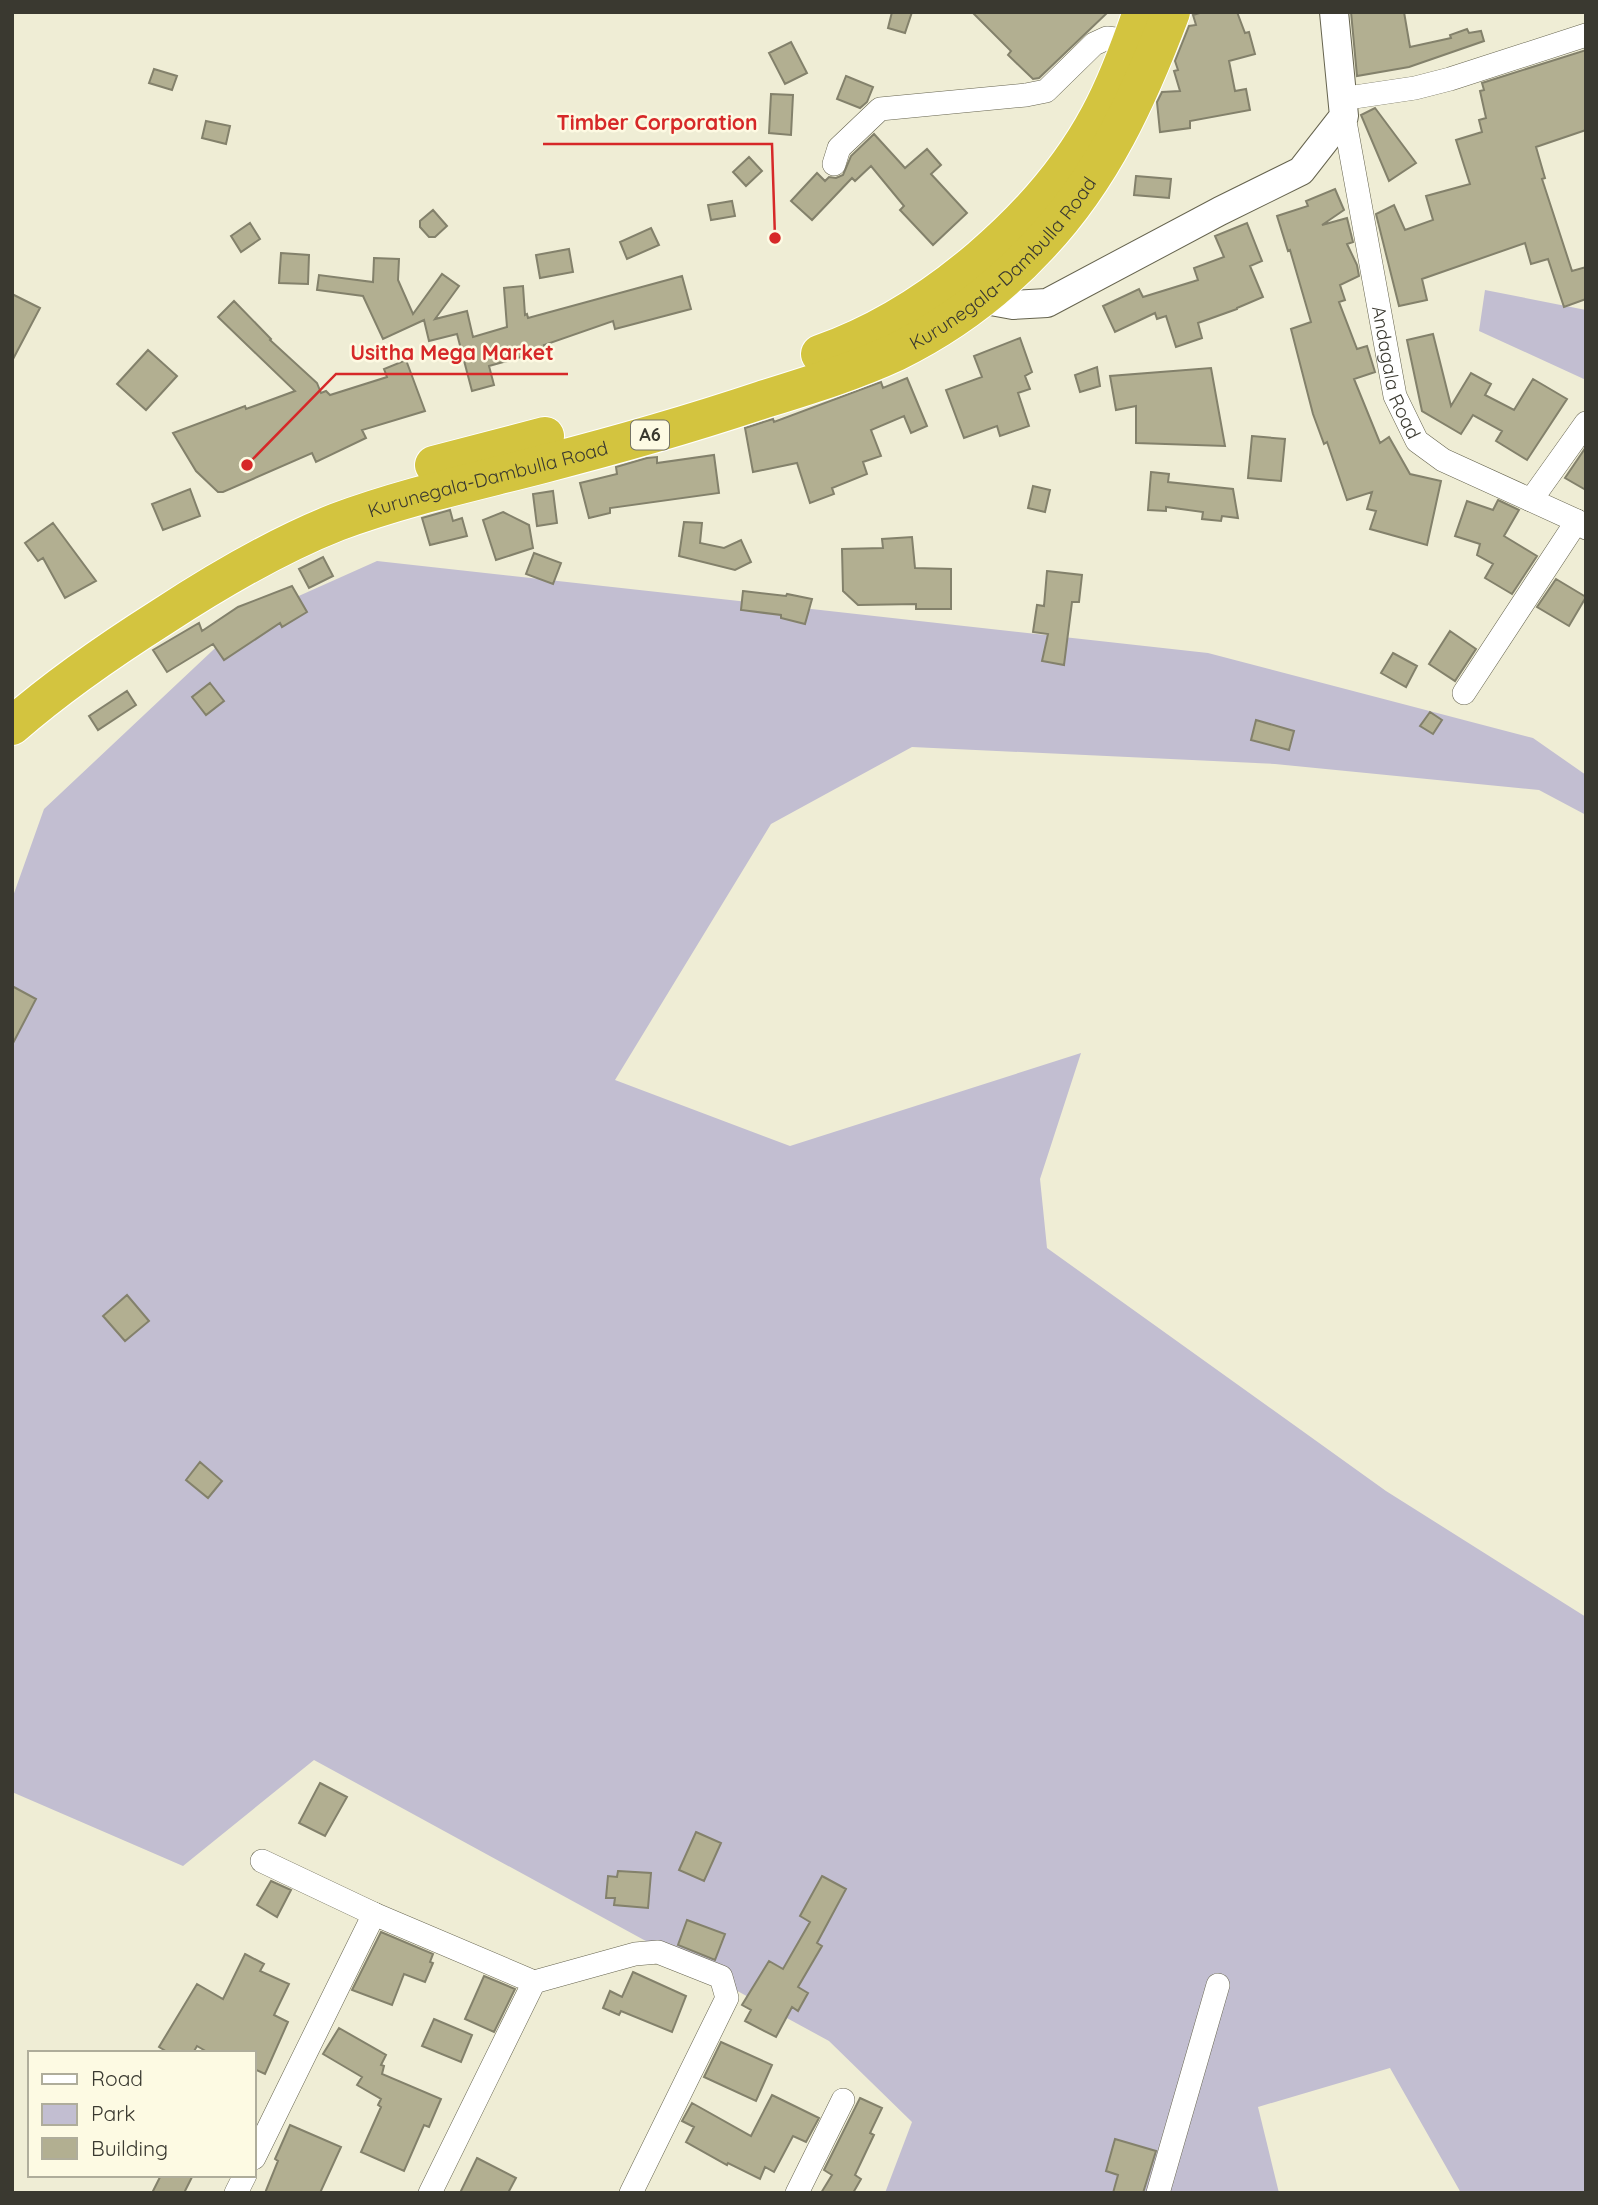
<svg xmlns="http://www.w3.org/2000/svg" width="1598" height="2205" font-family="Quicksand,sans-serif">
<rect width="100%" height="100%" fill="#efedd5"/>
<path fill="#c2bed1" d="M1485 290 1586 310V380L1479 331Z
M377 561 1208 653 1533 738 1586 775V815L1539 790 1275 764 912 747 771 824 615 1080 790 1146 1081 1053 1040 1179 1047 1248 1386 1491 1586 1617V2193H1461L1390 2068 1258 2107 1279 2193H885L912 2122 829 2041 314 1760 183 1866 12 1792V899L44 809 245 620Z"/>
<path fill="#b2af91" stroke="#83816b" stroke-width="2" d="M892 12H912L905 33 888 28Z
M972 12H1108L1039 78 1033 79 1008 55 1011 51Z
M1203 12H1237L1245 33 1249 32 1255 54 1229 61 1235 91 1246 89 1250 110 1190 121V128L1160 132 1157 102 1162 92 1180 91 1174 71 1178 70 1175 61 1189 26 1196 25 1193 15Z
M1351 12H1404L1410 47 1451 38 1450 35 1467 29 1469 33 1481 31 1484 41 1409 67 1357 76Z
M791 42 807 73 785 84 769 53Z
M1586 50V130L1536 147 1545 178 1542 179 1572 271 1586 267V299L1564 307 1548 259 1531 264 1525 243 1422 279 1427 300 1399 306 1376 214 1394 205 1405 230 1433 220 1426 196 1470 184 1456 140 1482 132 1479 120 1486 118 1480 91 1484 90 1482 83Z
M154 69 177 76 172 90 149 83Z
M846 76 873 87 867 102 860 108 837 99Z
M771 94 793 95 791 135 769 133Z
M1375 108 1416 163 1389 181 1361 115Z
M206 121 230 126 226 144 202 138Z
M874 134 905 168 927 149 941 165 931 174 967 213 933 245 900 210 904 206 871 166 855 181 852 178 812 220 791 201 817 173 825 181 829 177 836 178 843 175 851 156Z
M749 157 762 171 746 186 733 172Z
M1136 176 1171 179 1169 198 1134 195Z
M1335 189 1344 210 1322 225 1347 218 1353 242 1347 244 1357 265 1359 276 1340 285 1345 300 1339 302 1357 349 1367 346 1375 372 1354 379 1380 443 1389 437 1410 474 1441 481 1427 545 1370 529 1376 511 1367 509 1372 492 1347 500 1327 442 1324 444 1313 414 1291 329 1311 322 1290 250 1288 251 1277 216 1308 206 1306 201Z
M732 201 735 216 711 220 708 205Z
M433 210 447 226 435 237H429L420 227V221Z
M250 223 260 239 241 252 231 236Z
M1247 223 1262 261 1250 266 1263 297 1237 308V309L1198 323 1202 338 1176 347 1166 316 1157 319 1155 313 1115 332 1103 306 1139 289 1143 297 1198 280 1194 268 1224 257 1215 236Z
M651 228 659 245 627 259 620 242Z
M569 249 573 272 540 278 536 255Z
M281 253 309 255 308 284 279 283Z
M374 258 399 259 398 280 413 314 442 274 459 286 435 319 467 311 473 337 507 327 504 288 523 286 525 315 527 314 528 318 682 276 691 309 615 329 613 321 544 345 546 350 489 366 494 385 472 391 457 334 429 341 424 320 383 339 363 296 317 290 319 275 373 282Z
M12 294 40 308 12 361Z
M234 301 271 339 270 340 317 383 321 393 326 391 330 395 387 377 384 369 406 360 425 411 362 430 366 438 316 462 312 453 223 492H218L196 471 173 433 245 406 246 409 295 391 218 317Z
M1433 334 1451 406 1471 373 1491 384 1485 395 1514 410 1533 379 1567 399 1527 460 1496 441 1502 431 1473 415 1461 434 1422 411 1407 340Z
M1020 338 1032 372 1025 376 1030 389 1018 393 1029 426 1000 436 997 426 964 438 946 390 982 377 974 356Z
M148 350 177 376 146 410 117 384Z
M1097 367 1100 386 1080 392 1075 375Z
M1211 368 1225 446 1136 443V406L1116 410 1110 376Z
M907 378 927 426 911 433 904 416 871 430 881 456 863 462 867 474 832 488 834 494 810 503 797 463 753 472 745 428 773 419 774 422 881 382 883 388Z
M1252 436 1285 439 1281 481 1248 478Z
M1586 447V490L1565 478Z
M714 455 719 493 610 508V513L589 518 580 483 617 474 616 467 647 458 657 457V463Z
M1151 472 1169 474 1168 482 1233 489 1238 518 1222 516 1221 521 1202 519 1203 512 1166 507V511L1148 510Z
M1033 486 1050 490 1045 512 1028 508Z
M190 489 200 516 163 530 152 504Z
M553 491 557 523 537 526 533 494Z
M1498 500 1519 510 1504 536 1537 556 1512 594 1485 578 1493 564 1477 555 1480 544 1455 536 1467 501 1493 510Z
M450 510 453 521 462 518 467 536 430 545 422 518Z
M503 512 529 525 533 548 496 560 483 520Z
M684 522 702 523 700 543 724 548 741 540 751 562 735 570 679 556Z
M53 523 96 581 65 598 43 558 38 561 25 543Z
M912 537 915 568 951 569V609H916V604L858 605 843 591 842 549 883 548 882 539Z
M534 553 561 563 553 584 526 574Z
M323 557 333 576 309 588 299 569Z
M1047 571 1082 575 1079 602H1072L1064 665 1042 661 1048 634 1033 632 1037 605 1044 606Z
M1556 579 1586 597 1569 626 1537 607Z
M292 586 307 612 282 627 280 623 224 660 213 644 167 672 153 650 199 623 202 631 238 607Z
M743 591 786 596 787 594 812 599 805 624 781 618V615L741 610Z
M1450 631 1476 649 1455 681 1429 664Z
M1393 653 1417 666 1406 687 1381 673Z
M210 683 224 701 206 715 192 697Z
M127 691 136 705 98 730 89 716Z
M1430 712 1442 720 1433 734 1420 726Z
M1256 720 1294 731 1289 750 1251 740Z
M12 986 36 999 12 1045Z
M127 1295 149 1321 125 1341 103 1316Z
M200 1462 222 1481 208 1498 186 1480Z
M320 1783 347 1797 325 1836 299 1823Z
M696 1832 721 1843 704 1881 679 1870Z
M618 1871 651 1873 648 1908 614 1905 615 1898H606L608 1876 617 1877Z
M822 1876 846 1889 817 1943 822 1946 798 1987 808 1993 798 2011 792 2007 776 2037 745 2021 751 2010 742 2005 769 1961 783 1969 810 1922 800 1916Z
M271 1881 291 1890 277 1917 257 1905Z
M687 1920 725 1934 715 1960 678 1945Z
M381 1932 433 1954 430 1962 433 1963 425 1982 404 1974 392 2005 352 1990Z
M245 1954 264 1964 260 1971 289 1984 274 2015 288 2022 265 2074 254 2069V2053H209L197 2046 193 2053H169L159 2047 197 1984 223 1999Z
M633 1972 686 1996 672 2032 621 2011 619 2015 603 2008 610 1991 622 1997Z
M484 1976 515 1989 494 2032 465 2019Z
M434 2019 472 2035 461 2062 422 2046Z
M339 2028 386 2055 381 2065 384 2066 382 2074 441 2099 429 2127 424 2125 404 2171 361 2152 381 2107 378 2105 381 2099 357 2085 362 2077 323 2054Z
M721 2042 772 2065 756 2101 704 2077Z
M772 2095 819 2118 806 2142 793 2136 774 2172 765 2167 760 2179 728 2163 727 2165 686 2142 694 2127 682 2121 692 2103 751 2136Z
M860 2098 882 2108 870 2133 874 2135 855 2175 861 2179 853 2193H821L832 2175 824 2170Z
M290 2125 341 2147 320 2193H265L278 2161 275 2159Z
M1115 2139 1156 2151 1143 2193H1113L1118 2175 1106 2171Z
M477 2158 516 2178 508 2193H460Z
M161 2175H193L184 2193H152Z"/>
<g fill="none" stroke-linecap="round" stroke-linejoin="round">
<g stroke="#66644f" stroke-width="24">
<g id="minor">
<path d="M1341 99 1415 88 1450 79 1586 35"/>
<path id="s1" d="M1344 116 1395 396 1417 441 1443 460 1577 521 1586 528"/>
<path d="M834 164 839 148 880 109 1026 95 1046 91 1094 44 1107 38 1132 41"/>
<path d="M1531 500 1586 423"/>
<path d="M1464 693 1577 521"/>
<path d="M262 1861 374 1914 534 1982 430 2193"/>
<path d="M534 1982 635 1954 658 1952 721 1977 727 1998 631 2193"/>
<path d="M254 2158 374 1914"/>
<path d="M236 2193 245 2175"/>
<path d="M797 2193 843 2100"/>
<path d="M1158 2193 1218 1985"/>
</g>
</g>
<g stroke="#66644f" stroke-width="30">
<path id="tertiary" d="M971 292 980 299 1013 305 1047 303 1220 211 1301 171 1344 116 1334 12"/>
</g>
<g stroke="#fff" stroke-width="40">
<g id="trunk">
<path d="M820 354C929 316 1045 217 1099 116 1117 83 1130 47 1142 12"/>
<path d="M434 465 545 436"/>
<path id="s2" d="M12 726C59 685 110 650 162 617 217 581 276 546 337 522 404 497 474 482 543 464 617 445 690 424 762 400 807 386 853 372 896 352 949 326 998 289 1038 246 1102 179 1139 97 1171 12"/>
</g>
</g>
<use href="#minor" stroke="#fff" stroke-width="23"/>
<use href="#tertiary" stroke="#fff" stroke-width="28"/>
<use href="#trunk" stroke="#d3c43f" stroke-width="38"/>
</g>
<g text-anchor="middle" stroke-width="5" stroke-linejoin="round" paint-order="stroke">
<rect fill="#fdfae3" stroke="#747366" stroke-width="2" x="631" y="420.5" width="38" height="29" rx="5"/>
<g font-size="18" font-weight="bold" fill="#3a3930">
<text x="650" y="441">A6</text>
</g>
<g font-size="19" fill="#3a3930" stroke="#fdfae3">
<text dy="7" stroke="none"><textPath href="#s2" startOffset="1110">Kurunegala-Dambulla Road</textPath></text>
<text dy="7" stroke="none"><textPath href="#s1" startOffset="262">Andagala Road</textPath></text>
<text dy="7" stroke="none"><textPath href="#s2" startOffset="542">Kurunegala-Dambulla Road</textPath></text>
</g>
</g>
<path fill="none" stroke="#d62828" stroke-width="2.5" d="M775 238L772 144H543M247 465L336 374H568"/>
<g fill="#d62828" stroke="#fdfae3" stroke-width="2.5">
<circle cx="775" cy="238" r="7"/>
<circle cx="247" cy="465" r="7"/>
</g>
<g font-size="21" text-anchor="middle" font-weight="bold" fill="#d62828" stroke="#fdfae3" stroke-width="5" stroke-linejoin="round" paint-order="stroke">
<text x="657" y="130">Timber Corporation</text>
<text x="452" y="360">Usitha Mega Market</text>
</g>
<rect width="1598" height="2205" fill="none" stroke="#3a3930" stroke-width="28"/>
<rect x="28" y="2051" width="228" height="126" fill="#fdfae3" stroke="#afad9b" stroke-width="2"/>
<rect x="42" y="2074" width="35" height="10" fill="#ffffff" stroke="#afad9b" stroke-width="2"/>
<text x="91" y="2086" font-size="21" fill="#3a3930">Road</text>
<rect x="42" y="2104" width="35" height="21" fill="#c2bed1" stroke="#afad9b" stroke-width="2"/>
<text x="91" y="2121" font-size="21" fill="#3a3930">Park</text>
<rect x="42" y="2138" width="35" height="21" fill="#b2af91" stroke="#afad9b" stroke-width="2"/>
<text x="91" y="2156" font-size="21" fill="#3a3930">Building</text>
</svg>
